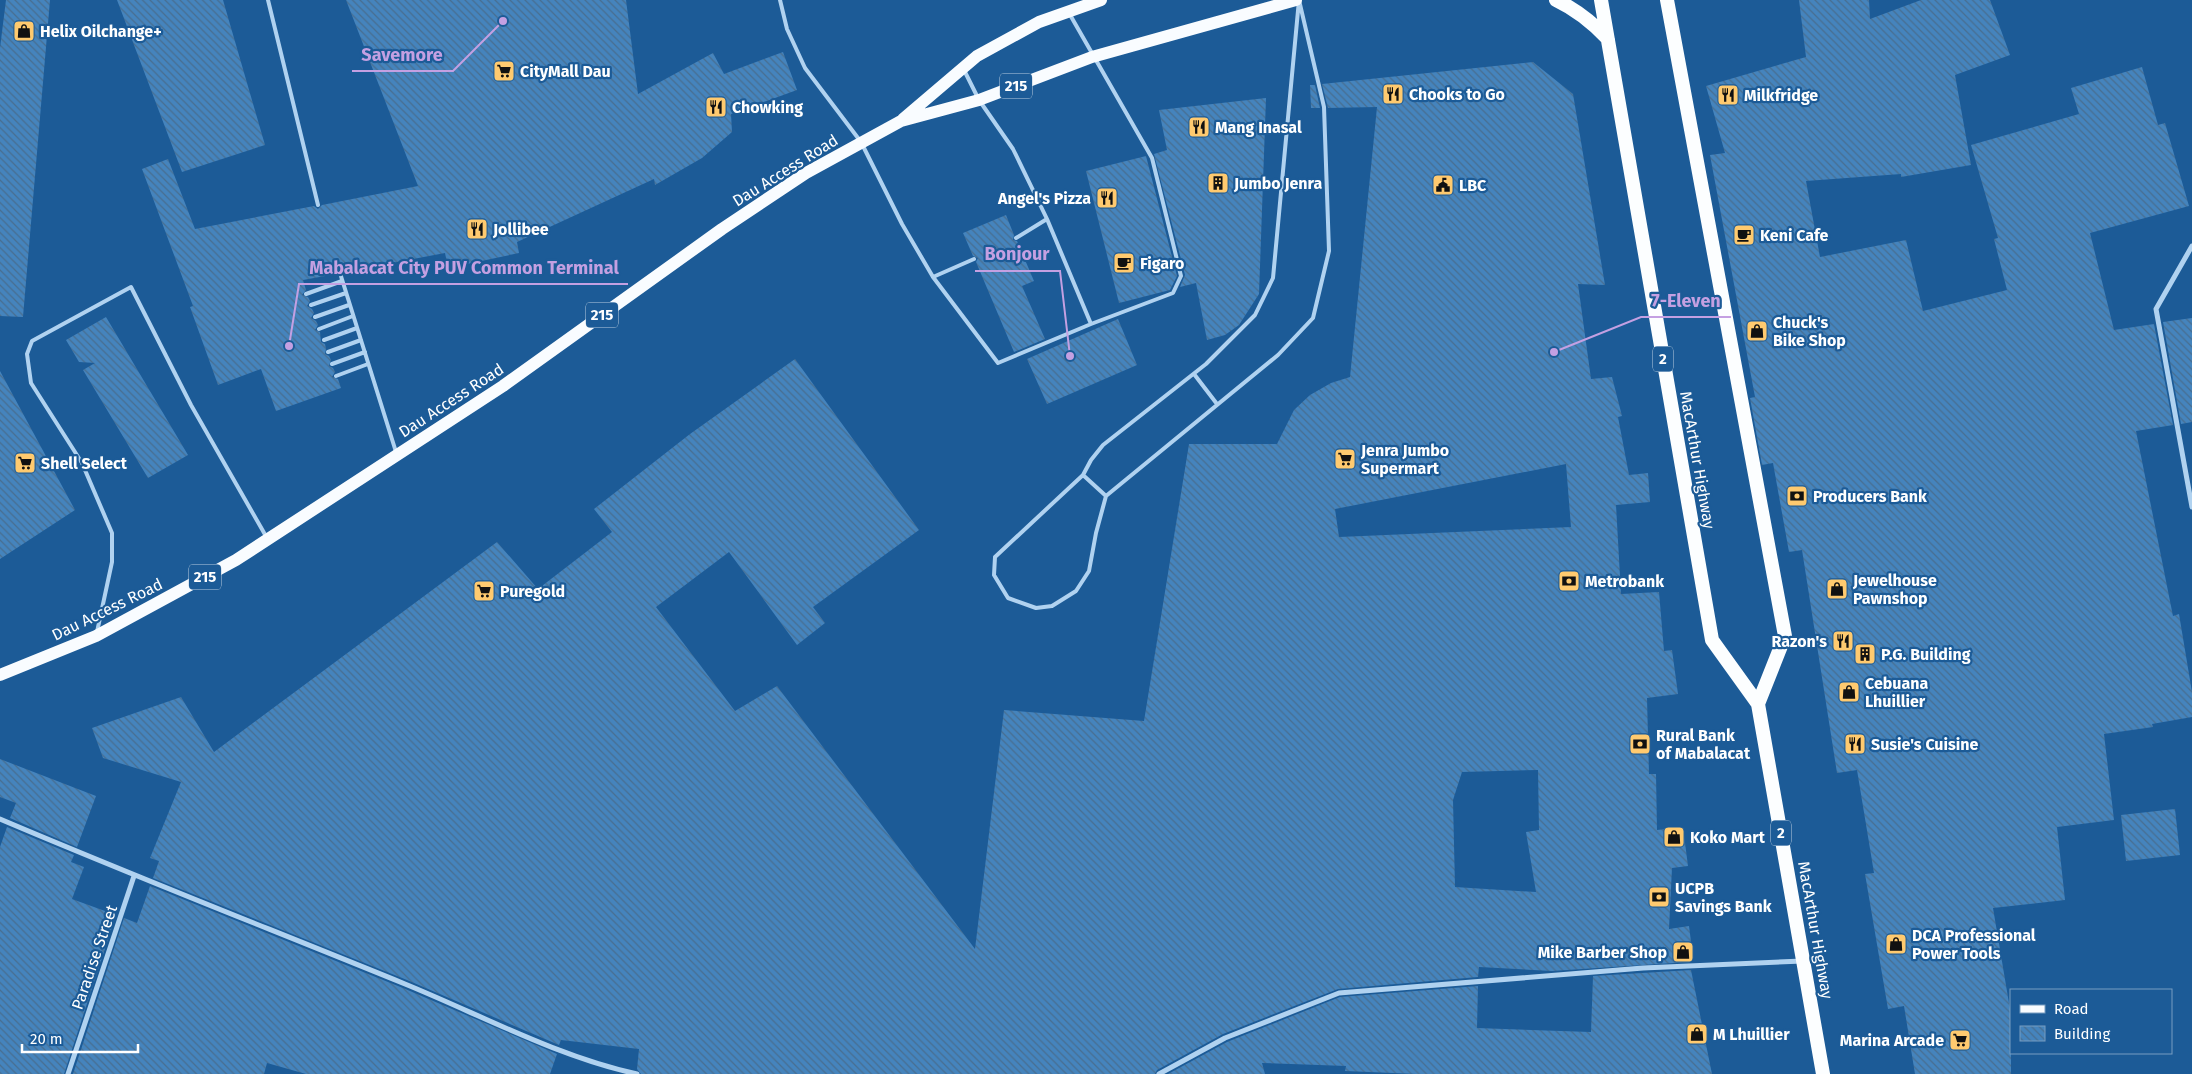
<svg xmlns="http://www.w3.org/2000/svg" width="2192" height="1074" font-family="'Fira Sans',sans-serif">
<defs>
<pattern id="building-back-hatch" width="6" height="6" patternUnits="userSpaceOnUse" patternTransform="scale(1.25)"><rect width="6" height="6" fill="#4584bd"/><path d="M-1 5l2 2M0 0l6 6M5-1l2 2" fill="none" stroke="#486e90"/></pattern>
</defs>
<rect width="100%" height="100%" fill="#1c5b97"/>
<path fill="url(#building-back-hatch)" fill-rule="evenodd" d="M6 0H50L23 317 0 316V48Z
M117 0H223L265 145 182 172Z
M346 0H626L638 94 713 53 724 74 783 52 797 90 731 114 732 132 702 158 655 185 654 179 517 242 519 253 448 268 445 253 344 272 339 269 336 274 303 280 306 290 302 295 308 297 310 301 307 306 312 309 314 313 311 318 316 321 318 325 315 330 320 332 321 342 325 344 326 349 325 354 329 356 331 360 329 366 333 368 335 372 332 377 338 379 341 388 276 411 261 369 218 385 190 307 193 306 142 169 168 159 195 229 314 206 318 209 322 205 418 186Z
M1799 0H1869L1870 19 1921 0H1990L2010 55 1955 75 1971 165 1901 177V174L1806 181 1820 257 1906 240 1923 311 2007 290 1994 239 1998 238 1971 145 2079 114 2071 88 2142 67 2158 125 2165 123 2189 206 2090 233 2114 330 2154 324 2173 425 2136 431 2173 616 2179 614 2192 692V717L2152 724 2153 727 2104 734 2114 820 2057 827 2065 900 1993 908 2011 1015V1074H1915L1904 1006 1888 1009 1865 874 1874 873 1857 770 1837 773 1802 550 1789 552 1773 463 1762 465 1750 398 1755 397 1710 155 1725 153 1706 86 1806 57Z
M1533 62 1573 94 1605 285 1578 284 1591 379 1612 377 1622 416 1618 417 1629 475 1648 473 1650 502 1616 505 1621 594 1659 592 1664 651 1672 650 1678 694 1647 698 1649 774H1656L1657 830 1683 827 1688 866 1672 868 1669 929 1689 926 1693 957 1688 958 1689 962 1552 971 1479 967 1478 977 1338 989 1223 1034 1157 1070 1155 1074H641L637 1069 639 1049 561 1040 559 1045 407 980 153 878 159 861 150 858 181 782 103 758 92 728 181 697 214 752 497 542 538 589 612 532 594 509 690 434 795 359 919 530 813 607 825 623 797 645 729 552 656 607 735 711 777 686 975 949 1004 710 1144 721 1189 444H1277L1294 410 1310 395 1331 383 1350 377 1377 107 1328 108 1322 84ZM1566 464 1571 527 1339 537 1335 509ZM1538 770 1539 830 1526 832 1536 892 1455 887 1453 800 1462 772Z
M1310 85H1315L1320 108H1311Z
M1266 98 1259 294 1239 325 1225 335 1207 340 1196 283 1180 287 1185 275 1154 154 1167 150 1159 110Z
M1146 156 1177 276 1170 290 1119 303 1086 171Z
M1006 215 1014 235 1013 240 1017 241 1034 281 1022 286 1045 339 1014 352 976 262 978 258 973 256 963 233Z
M106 317 188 455 148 478 83 370 95 363 79 362 66 340Z
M2192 318V422L2181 424 2163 322Z
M1118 319 1137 365 1047 404 1027 359Z
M0 371 75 510 0 559Z
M0 759 96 796 77 847 10 818 16 803 0 797Z
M2175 809 2180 855 2126 861 2121 815Z
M7 827 74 855 71 862 84 867 72 899 116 915 64 1074H0V847Z
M150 886 403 988 557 1054 550 1074H306L267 1063 264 1074H73L124 918 137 923Z
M1691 970 1712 1074H1417L1345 1071 1346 1066 1262 1063 1265 1074H1168L1227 1042 1340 997 1478 986 1477 1028 1591 1032 1593 976Z"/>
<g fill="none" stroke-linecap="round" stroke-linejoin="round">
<path stroke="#b0d2f0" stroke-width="4" d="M268 0 318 205
M780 0 787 29 805 68 861 142 902 224 933 277 974 259
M1299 0 1324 107 1329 251 1313 318 1278 355 1106 496 1096 533 1089 571 1076 591 1052 606 1036 608 1008 598 994 575 995 557 1083 475 1091 460 1103 445 1206 364 1255 315 1273 278Z
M964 70 979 100 1013 149 1047 219 1016 238
M1047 219 1091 324
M340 273 396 452
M933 277 998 363 1091 324 1173 293 1181 276 1152 158 1069 13
M306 294 342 281
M311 305 346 293
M315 317 349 305
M319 329 353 316
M324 340 357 328
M328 352 361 340
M332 364 365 352
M1194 374 1217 404
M336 376 368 364
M1083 475 1106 496
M97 632 112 562V533L82 463 31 383 27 354 32 341 131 287 191 405 267 538"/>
<path stroke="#b0d2f0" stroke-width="5" d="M2192 246 2156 309 2192 507
M0 819C134 876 270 929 405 984 481 1015 556 1056 637 1074
M68 1074 134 876
M1159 1074 1225 1038 1339 993 1643 968 1803 961"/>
<path stroke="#f9fcff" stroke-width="12" d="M903 119 977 56 1039 22 1101 0
M0 675 96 636 236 560 503 386 722 229 806 173 901 121 979 100 1092 57 1296 0"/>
<path stroke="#fcfeff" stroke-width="14" d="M1556 0C1577 10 1592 22 1608 39
M1601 0 1712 640 1758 704 1823 1074
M1667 0 1785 636 1758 704"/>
</g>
<defs>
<g id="shop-square" transform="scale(1.125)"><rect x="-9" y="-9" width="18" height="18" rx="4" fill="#ffca6f" stroke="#1c5b97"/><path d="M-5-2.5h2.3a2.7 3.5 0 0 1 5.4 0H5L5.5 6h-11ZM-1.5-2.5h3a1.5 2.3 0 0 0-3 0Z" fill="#111"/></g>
<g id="supermarket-square" transform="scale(1.125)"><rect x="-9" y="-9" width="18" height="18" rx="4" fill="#ffca6f" stroke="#1c5b97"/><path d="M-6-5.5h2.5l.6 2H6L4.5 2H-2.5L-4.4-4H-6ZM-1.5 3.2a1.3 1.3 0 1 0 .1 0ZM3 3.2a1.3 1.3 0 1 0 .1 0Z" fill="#111"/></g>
<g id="restaurant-square" transform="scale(1.125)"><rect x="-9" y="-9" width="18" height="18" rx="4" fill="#ffca6f" stroke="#1c5b97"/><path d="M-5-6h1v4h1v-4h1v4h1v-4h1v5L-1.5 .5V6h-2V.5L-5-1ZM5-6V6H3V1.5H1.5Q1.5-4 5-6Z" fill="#111"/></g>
<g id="building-square" transform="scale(1.125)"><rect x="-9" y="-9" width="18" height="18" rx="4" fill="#ffca6f" stroke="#1c5b97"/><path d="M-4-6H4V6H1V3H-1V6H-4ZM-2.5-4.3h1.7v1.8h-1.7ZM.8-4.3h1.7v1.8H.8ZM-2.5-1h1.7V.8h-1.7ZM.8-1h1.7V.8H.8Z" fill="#111"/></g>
<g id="civic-square" transform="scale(1.125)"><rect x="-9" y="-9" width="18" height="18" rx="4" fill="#ffca6f" stroke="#1c5b97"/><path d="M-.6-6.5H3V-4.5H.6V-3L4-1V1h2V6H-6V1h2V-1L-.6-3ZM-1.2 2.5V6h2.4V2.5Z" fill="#111"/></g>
<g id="cafe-square" transform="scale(1.125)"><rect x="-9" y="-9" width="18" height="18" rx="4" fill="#ffca6f" stroke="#1c5b97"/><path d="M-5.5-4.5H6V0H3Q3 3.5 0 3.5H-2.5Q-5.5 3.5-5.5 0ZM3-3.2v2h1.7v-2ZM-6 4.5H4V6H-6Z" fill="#111"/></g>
<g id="bank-square" transform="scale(1.125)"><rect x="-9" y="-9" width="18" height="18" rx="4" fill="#ffca6f" stroke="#1c5b97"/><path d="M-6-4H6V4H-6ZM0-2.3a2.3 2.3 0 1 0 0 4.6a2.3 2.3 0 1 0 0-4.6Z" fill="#111"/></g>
</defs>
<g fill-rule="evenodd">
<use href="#shop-square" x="24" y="31"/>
<use href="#supermarket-square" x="504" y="71"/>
<use href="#restaurant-square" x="1393" y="94"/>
<use href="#restaurant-square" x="1728" y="95"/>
<use href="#restaurant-square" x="716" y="107"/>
<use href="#restaurant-square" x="1199" y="127"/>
<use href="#building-square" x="1218" y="183"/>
<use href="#civic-square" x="1443" y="185"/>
<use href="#restaurant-square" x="1107" y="198"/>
<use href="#restaurant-square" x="477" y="229"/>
<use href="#cafe-square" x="1744" y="235"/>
<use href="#cafe-square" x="1124" y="263"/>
<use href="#shop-square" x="1757" y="331"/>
<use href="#supermarket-square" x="1345" y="459"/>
<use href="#supermarket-square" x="25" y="463"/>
<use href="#bank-square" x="1797" y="496"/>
<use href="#bank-square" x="1569" y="581"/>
<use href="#shop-square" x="1837" y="589"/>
<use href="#supermarket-square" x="484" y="591"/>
<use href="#restaurant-square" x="1843" y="641"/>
<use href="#building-square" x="1865" y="654"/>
<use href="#shop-square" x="1849" y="692"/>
<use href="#bank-square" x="1640" y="744"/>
<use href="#restaurant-square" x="1855" y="744"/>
<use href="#shop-square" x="1674" y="837"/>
<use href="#bank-square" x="1659" y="897"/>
<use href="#shop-square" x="1896" y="944"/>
<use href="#shop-square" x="1683" y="952"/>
<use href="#shop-square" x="1697" y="1034"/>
<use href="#supermarket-square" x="1960" y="1040"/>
</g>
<g text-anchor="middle" stroke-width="4.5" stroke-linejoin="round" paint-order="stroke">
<g fill="#1c5b97" stroke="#bbcee0" stroke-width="1">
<rect x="1000" y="73.5" width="32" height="25" rx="4"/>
<rect x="586" y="302.5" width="32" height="25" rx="4"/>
<rect x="1653" y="346.5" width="20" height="25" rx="4"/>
<rect x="189" y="564.5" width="32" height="25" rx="4"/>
<rect x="1771" y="820.5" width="20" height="25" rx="4"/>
</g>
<g font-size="15" font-weight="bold" fill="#fff">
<text x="1016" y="91">215</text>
<text x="602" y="320">215</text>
<text x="1663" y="364">2</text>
<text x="205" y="582">215</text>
<text x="1781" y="838">2</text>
</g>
<g font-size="16" font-weight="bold" fill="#fff" stroke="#1c5b97" text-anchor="start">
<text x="40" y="37">Helix Oilchange+</text>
<text x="520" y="77">CityMall Dau</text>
<text x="1409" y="100">Chooks to Go</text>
<text x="1744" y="101">Milkfridge</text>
<text x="732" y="113">Chowking</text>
<text x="1215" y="133">Mang Inasal</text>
<text x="1234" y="189">Jumbo Jenra</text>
<text x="1459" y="191">LBC</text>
<text x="1091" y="204" text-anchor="end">Angel's Pizza</text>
<text x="493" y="235">Jollibee</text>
<text x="1760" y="241">Keni Cafe</text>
<text x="1140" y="269">Figaro</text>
<text x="1773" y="328">Chuck's<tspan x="1773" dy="18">Bike Shop</tspan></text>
<text x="1361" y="456">Jenra Jumbo<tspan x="1361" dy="18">Supermart</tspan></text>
<text x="41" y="469">Shell Select</text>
<text x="1813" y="502">Producers Bank</text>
<text x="1853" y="586">Jewelhouse<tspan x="1853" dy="18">Pawnshop</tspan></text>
<text x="1585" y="587">Metrobank</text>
<text x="500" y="597">Puregold</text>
<text x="1827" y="647" text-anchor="end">Razon's</text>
<text x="1881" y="660">P.G. Building</text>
<text x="1865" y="689">Cebuana<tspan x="1865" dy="18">Lhuillier</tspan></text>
<text x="1656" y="741">Rural Bank<tspan x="1656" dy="18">of Mabalacat</tspan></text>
<text x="1871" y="750">Susie's Cuisine</text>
<text x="1690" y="843">Koko Mart</text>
<text x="1675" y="894">UCPB<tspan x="1675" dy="18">Savings Bank</tspan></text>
<text x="1912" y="941">DCA Professional<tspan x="1912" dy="18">Power Tools</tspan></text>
<text x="1667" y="958" text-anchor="end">Mike Barber Shop</text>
<text x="1713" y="1040">M Lhuillier</text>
<text x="1944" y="1046" text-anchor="end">Marina Arcade</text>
</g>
<g font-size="16" fill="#fff" stroke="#1c5b97">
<text transform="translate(785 170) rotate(-32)" y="6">Dau Access Road</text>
<text transform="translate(451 400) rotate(-33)" y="6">Dau Access Road</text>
<text transform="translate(1698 460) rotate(80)" y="6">MacArthur Highway</text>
<text transform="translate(107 609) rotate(-26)" y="6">Dau Access Road</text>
<text transform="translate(1816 930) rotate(80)" y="6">MacArthur Highway</text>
<text transform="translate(94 957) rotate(-71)" y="6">Paradise Street</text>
</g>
</g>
<path fill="none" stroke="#c4a0e2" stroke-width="2" d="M503 21L453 71H352M1070 356L1060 271H975M289 346L299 284H628M1554 352L1641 317H1731"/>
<g fill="#c4a0e2" stroke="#1c5b97" stroke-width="2">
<circle cx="503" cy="21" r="5"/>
<circle cx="1070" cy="356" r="5"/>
<circle cx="289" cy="346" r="5"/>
<circle cx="1554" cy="352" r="5"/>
</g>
<g font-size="18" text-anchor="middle" font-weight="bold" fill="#c4a0e2" stroke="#1c5b97" stroke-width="4.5" stroke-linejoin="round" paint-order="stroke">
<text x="402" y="61">Savemore</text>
<text x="1017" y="260">Bonjour</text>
<text x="464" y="274">Mabalacat City PUV Common Terminal</text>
<text x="1686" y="307">7-Eleven</text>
</g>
<rect x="2010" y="989" width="162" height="65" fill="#1c5b97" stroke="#779dc1"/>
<rect x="2020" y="1005" width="25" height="8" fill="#f9fcff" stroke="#779dc1"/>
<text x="2054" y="1014" font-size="15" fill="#ffffff">Road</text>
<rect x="2020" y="1026" width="25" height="15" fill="url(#building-back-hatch)" stroke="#779dc1"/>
<text x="2054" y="1039" font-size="15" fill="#ffffff">Building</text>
<path d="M22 1044v8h116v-8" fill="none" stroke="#ffffff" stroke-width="2.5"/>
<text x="30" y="1044" font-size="15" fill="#ffffff" stroke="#1c5b97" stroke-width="4" paint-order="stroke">20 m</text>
</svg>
